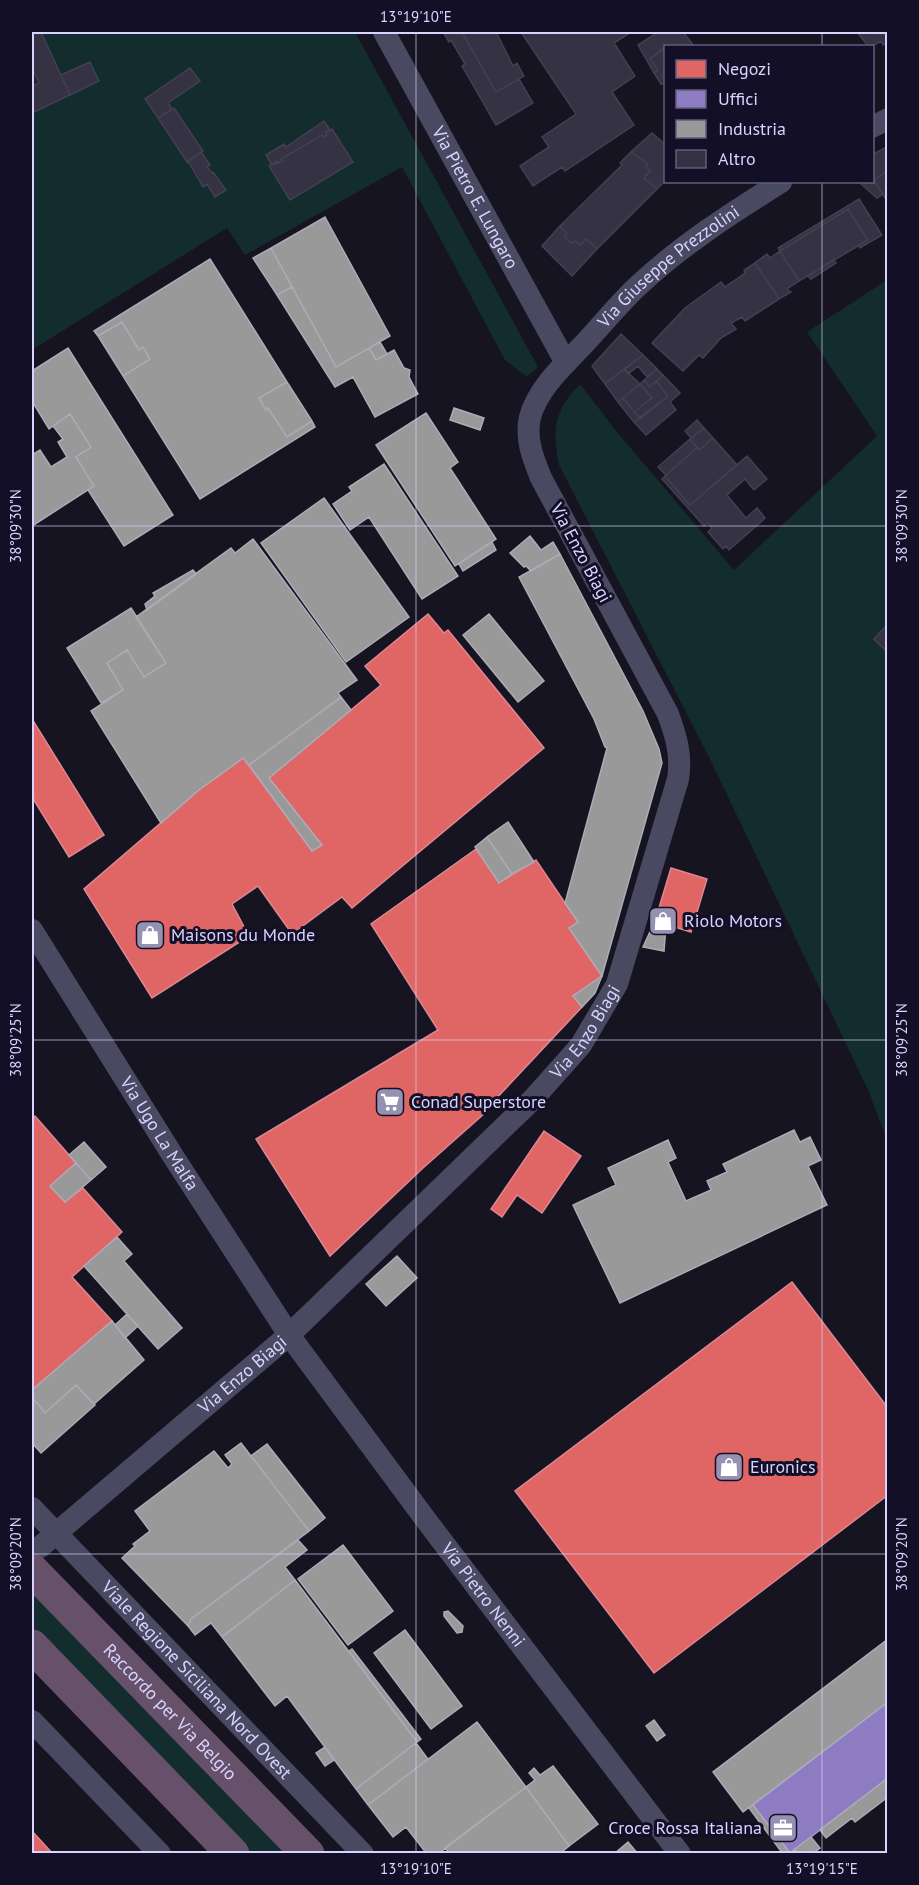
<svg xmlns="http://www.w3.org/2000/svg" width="919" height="1885" font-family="'PT Sans',sans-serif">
<rect width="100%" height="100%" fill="#161421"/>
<path fill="#132c2d" d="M32 32H355L538 367 527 377 505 360 402 167 245 255 227 228 32 350Z
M887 280V1140L869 1092 709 757 559 465C552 430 554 411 580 384L617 432 734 570 877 436 807 332Z
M32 1590 285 1853H251L32 1626Z"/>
<path fill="#e06666" stroke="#de8794" stroke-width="1.5" d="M428 614 444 633 448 630 544 748 352 908 342 897 292 934 258 886 232 904 249 936 152 998 84 889 199 790 243 758 312 851 322 845 269 778 381 685 365 666Z
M32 719 104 835 69 857 32 797Z
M476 849 499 883 536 860 578 922 569 928 602 976 573 996 582 1007 492 1103 494 1105 423 1168 330 1256 256 1139 438 1030 371 924Z
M671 868 707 879 691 932 655 921Z
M35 1116 76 1163 50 1186 65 1202 83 1188 122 1232 72 1277 112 1321 32 1390V1119Z
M544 1131 581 1156 542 1213 517 1195 502 1217 491 1209Z
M792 1282 888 1408V1495L654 1673 515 1491Z
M32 1831 53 1854H32Z"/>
<path fill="#8e7cc3" stroke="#a496d5" stroke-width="1.5" d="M888 1702V1778L790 1853 753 1805Z"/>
<path fill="#999" stroke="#acabb8" stroke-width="1.5" d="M325 217 390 336 336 367 271 248Z
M271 248 292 287 277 295 253 258Z
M210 259 287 382 259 398 266 410 268 408 287 437 312 421 315 427 200 499 123 376 150 359 143 347 139 350 122 322 98 336 94 331Z
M292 287 336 367 369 348 376 360 394 350 404 368 410 370 409 377 418 394 375 417 353 377 335 387 277 295Z
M122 322 139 350 143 347 150 359 123 376 98 336Z
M380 342 387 354 376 360 369 348Z
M68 348 173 515 124 546 88 490 94 486 76 457 91 447 70 414 49 429 32 401V371Z
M287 382 312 421 287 437 268 408 266 410 259 398Z
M454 408 484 418 480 430 450 420Z
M426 413 458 462 450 468 496 539 455 566 376 445Z
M70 414 91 447 76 457 94 486 32 526V455L40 450 51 467 67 457 58 442 63 439 53 426Z
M384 464 458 576 422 599 369 517 350 530 333 504 352 491 349 487Z
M324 498 409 617 346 662 261 543Z
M530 536 541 550 553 542 560 554 531 571 526 566 524 567 510 553Z
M253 539 357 680 338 693 341 697 249 765 243 758 199 790 161 823 91 711 123 690 107 663 127 650 144 677 166 663 136 617 231 548 235 553Z
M492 542 496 550 463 571 459 564Z
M560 554 643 711 659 749 662 763 602 976 569 928 578 922 565 903 607 748 605 747 594 719 519 577Z
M193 570 196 574 147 610 145 604 155 596 153 593Z
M131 608 166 663 144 677 127 650 107 663 123 690 101 703 67 648Z
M489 614 544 681 518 702 463 635Z
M341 697 351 710 269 778 322 845 312 851 249 765Z
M508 822 534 862 512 874 487 837Z
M487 837 512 874 499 883 475 847Z
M655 921 666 925 664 951 643 947Z
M602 976 595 993 582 1007 573 996Z
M794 1130 800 1142 810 1137 821 1160 808 1166 827 1205 620 1303 573 1205 616 1185 608 1168 668 1140 676 1158 668 1162 686 1201 711 1190 707 1181 727 1172 723 1164Z
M84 1142 106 1167 91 1180 69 1155Z
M76 1163 91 1180 65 1202 50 1186Z
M117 1237 132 1254 124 1261 182 1328 158 1349 84 1266Z
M397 1256 417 1278 386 1306 366 1284Z
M127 1314 138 1326 125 1338 115 1325Z
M112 1321 144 1360 94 1404 76 1385 45 1413 32 1397V1390Z
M76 1385 95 1405 41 1453 32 1443V1397L45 1413Z
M241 1443 309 1531 191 1619 188 1626 122 1558 135 1546 133 1544 150 1531 135 1511 214 1451 228 1468 232 1464 225 1455Z
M267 1444 325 1518 309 1531 251 1456Z
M298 1540 307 1550 285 1567 295 1580 222 1637 211 1623 195 1635 188 1626 191 1619Z
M343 1545 393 1611 348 1645 298 1579Z
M295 1580 417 1742 356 1789 287 1696 275 1706 222 1637Z
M448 1611 463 1626 462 1632 457 1633 444 1616V1612Z
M405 1630 462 1706 431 1729 374 1653Z
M888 1639V1702L743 1812 713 1772Z
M352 1649 421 1739 417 1742 349 1651Z
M654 1720 665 1735 657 1741 646 1726Z
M477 1722 526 1787 438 1854H427L406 1827 393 1837 368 1805Z
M416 1743 428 1759 368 1805 356 1789Z
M325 1747 334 1760 325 1766 316 1753Z
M553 1766 598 1824 569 1846 526 1787 535 1780 529 1773 534 1768 540 1775Z
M888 1778V1797L855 1822 852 1818 826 1838 820 1830Z
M526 1787 569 1846 559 1854H450L445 1848Z
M753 1805 790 1853 795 1849 797 1853 783 1854 749 1808Z
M811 1837 820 1848 812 1854H798L795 1849Z
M628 1842 638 1854H614Z"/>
<path fill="#343243" stroke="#433f54" stroke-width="1.5" d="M32 32H41L70 95 32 113V86L39 83 32 67Z
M443 32H462L496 92 519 79 533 103 496 125 462 66 465 64 451 40 449 42Z
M462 32H496L513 66 517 63 524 76 496 92Z
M521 32H631L614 43 635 76 612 92 634 125 565 171 562 167 533 186 520 166 549 147 542 137 576 114Z
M658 32H683L694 46H666L650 59 658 70 654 73 638 45Z
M857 32H888V41L883 45 881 41 872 46H868Z
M666 48V84H661L654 73 658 70 650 59Z
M90 62 99 81 70 95 61 75Z
M190 68 200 81 168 103 172 109 158 118 145 99Z
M174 108 203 151 187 162 158 118Z
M324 121 330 130 325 133 327 135 323 137 322 135 281 159 283 161 272 165 266 155 284 144 286 147Z
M332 129 353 162 290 200 269 166 277 161 279 163 283 161 281 159 322 135 323 137 327 135 325 133Z
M652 133 666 145V180L657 189 644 178 650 171 646 167 648 164 631 152Z
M888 146V171L874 180 883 194 877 198 859 182H872V155Z
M201 152 210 165 207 167 212 173 213 172 226 190 215 197 207 184 203 187 188 161Z
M631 152 648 164 646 167 650 171 644 178 657 189 597 249 586 239 580 245 575 241 572 243 564 236 567 234 560 226 622 165 620 163Z
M888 171V196L885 198 874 180Z
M859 199 882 235 860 248 859 245 868 240 848 209 780 251 778 248Z
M848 209 868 240 799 281 780 251Z
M560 226 567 234 564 236 572 243 575 241 580 245 586 239 597 249 572 276 542 246Z
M780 251 799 281 787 289 791 292 779 299 755 263 767 254 770 258Z
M834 259 836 263 811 279 808 276Z
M755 263 779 299 745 321 742 317 731 323 736 329 721 338 703 358 699 355 683 371 652 343 685 308 721 282 725 287 745 273 744 270Z
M621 334 643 355 605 384 592 366Z
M643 355 657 369 647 377 638 366 628 374 624 369Z
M624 369 640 384 618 402 605 384Z
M657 369 663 375 650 387 644 380Z
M663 375 680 393 670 402 676 410 646 435 634 422 668 396 656 381Z
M644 380 650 387 656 381 668 396 641 418 634 412 652 398 640 384Z
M640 384 652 398 634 412 623 398Z
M623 398 634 412 641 418 634 422 618 402Z
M697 420 704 428 691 438 685 431Z
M704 428 713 438 700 450 690 439Z
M713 438 737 465 690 505 665 476 697 448 700 450Z
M690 439 697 448 666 475 658 467Z
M747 456 767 479 754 490 745 479 727 495 746 518 757 508 765 518 729 550 726 546 723 549 708 532 712 528 708 523 704 526 662 479 665 476 690 505Z
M888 624V653L874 639Z"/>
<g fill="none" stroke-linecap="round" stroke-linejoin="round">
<g stroke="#4a4962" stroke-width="22">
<path id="s1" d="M384 32 566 363"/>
<path d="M872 127 888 119"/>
<path id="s2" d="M32 930 173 1156 289 1335 426 1520 680 1854"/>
<path id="s3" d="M32 1508 363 1854"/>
<path id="s4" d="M40 1547 289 1335 533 1099 581 1045 617 984 678 779C682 755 676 736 668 714L541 478C533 458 525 439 530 417 538 388 564 365 584 344 603 324 620 302 640 284 683 244 732 213 781 182"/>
<path d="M32 1721 160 1854"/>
</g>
<g stroke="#67516a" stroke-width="33">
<path id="s5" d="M32 1570 308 1854"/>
<path d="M32 1646 233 1854"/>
</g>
</g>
<path fill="none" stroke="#d9d4ff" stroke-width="1.5" stroke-opacity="0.45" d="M416 32V1854M822 32V46M822 182V1854M32 526H888M32 1040H888M32 1554H888"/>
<defs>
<g id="shop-square" transform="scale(1.5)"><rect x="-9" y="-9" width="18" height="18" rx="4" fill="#9591b1" stroke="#130f26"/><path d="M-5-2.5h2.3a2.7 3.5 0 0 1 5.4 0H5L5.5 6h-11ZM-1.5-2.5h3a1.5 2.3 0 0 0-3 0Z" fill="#fff"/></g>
<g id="supermarket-square" transform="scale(1.5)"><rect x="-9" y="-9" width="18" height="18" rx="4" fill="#9591b1" stroke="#130f26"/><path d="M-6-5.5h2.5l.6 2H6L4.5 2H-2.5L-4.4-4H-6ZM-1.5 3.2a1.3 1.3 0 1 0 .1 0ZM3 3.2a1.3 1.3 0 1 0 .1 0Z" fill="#fff"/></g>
<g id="office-square" transform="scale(1.5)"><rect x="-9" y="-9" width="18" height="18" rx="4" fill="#9591b1" stroke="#130f26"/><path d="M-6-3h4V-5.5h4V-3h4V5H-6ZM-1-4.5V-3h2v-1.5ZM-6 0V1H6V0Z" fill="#fff"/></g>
</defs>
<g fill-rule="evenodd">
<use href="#shop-square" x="663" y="921"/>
<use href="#shop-square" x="150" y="935"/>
<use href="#supermarket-square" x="390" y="1102"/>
<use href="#shop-square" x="729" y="1467"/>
<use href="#office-square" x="783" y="1828"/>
</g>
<g text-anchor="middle" stroke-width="6" stroke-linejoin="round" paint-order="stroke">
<g font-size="18" fill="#d9d4ff" stroke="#130f26">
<text dy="6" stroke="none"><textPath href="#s1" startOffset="189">Via Pietro E. Lungaro</textPath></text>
<text dy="6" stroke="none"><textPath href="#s4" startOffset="1628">Via Giuseppe Prezzolini</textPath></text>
<text transform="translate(581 553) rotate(62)" y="6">Via Enzo Biagi</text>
<text dy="6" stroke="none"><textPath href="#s4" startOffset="752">Via Enzo Biagi</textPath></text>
<text dy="6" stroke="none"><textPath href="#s2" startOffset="240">Via Ugo La Malfa</textPath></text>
<text dy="6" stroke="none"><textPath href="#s4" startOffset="266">Via Enzo Biagi</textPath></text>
<text dy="6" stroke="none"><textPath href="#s2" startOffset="804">Via Pietro Nenni</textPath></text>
<text dy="6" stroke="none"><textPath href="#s3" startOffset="238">Viale Regione Siciliana Nord Ovest</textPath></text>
<text dy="6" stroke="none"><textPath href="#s5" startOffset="198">Raccordo per Via Belgio</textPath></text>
</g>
<g font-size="18" fill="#d9d4ff" stroke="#130f26" text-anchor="start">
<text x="684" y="927">Riolo Motors</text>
<text x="171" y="941">Maisons du Monde</text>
<text x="411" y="1108">Conad Superstore</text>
<text x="750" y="1473">Euronics</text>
<text x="762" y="1834" text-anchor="end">Croce Rossa Italiana</text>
</g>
</g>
<rect width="919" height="1885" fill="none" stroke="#130f26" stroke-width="66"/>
<rect x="664" y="45" width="210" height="138" fill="#130f26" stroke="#625e7d" stroke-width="1.5"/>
<rect x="676" y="60" width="30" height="18" fill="#e06666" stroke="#625e7d" stroke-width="1.5"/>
<text x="718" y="75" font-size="18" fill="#d9d4ff">Negozi</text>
<rect x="676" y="90" width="30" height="18" fill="#8e7cc3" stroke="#625e7d" stroke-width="1.5"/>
<text x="718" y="105" font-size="18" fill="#d9d4ff">Uffici</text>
<rect x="676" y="120" width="30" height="18" fill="#999999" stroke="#625e7d" stroke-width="1.5"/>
<text x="718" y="135" font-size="18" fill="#d9d4ff">Industria</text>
<rect x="676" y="150" width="30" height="18" fill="#343243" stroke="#625e7d" stroke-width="1.5"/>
<text x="718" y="165" font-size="18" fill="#d9d4ff">Altro</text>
<rect x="33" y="33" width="853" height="1819" fill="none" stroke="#d9d4ff" stroke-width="2"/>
<g font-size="15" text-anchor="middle" fill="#d9d4ff">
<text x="416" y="22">13°19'10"E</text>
<text transform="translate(16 526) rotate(-90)" y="5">38°09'30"N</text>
<text transform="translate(902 526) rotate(-90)" y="5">38°09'30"N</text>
<text transform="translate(16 1040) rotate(-90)" y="5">38°09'25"N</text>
<text transform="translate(902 1040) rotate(-90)" y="5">38°09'25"N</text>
<text transform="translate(16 1554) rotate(-90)" y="5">38°09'20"N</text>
<text transform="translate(902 1554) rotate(-90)" y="5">38°09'20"N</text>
<text x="416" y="1874">13°19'10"E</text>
<text x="822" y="1874">13°19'15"E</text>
</g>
</svg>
